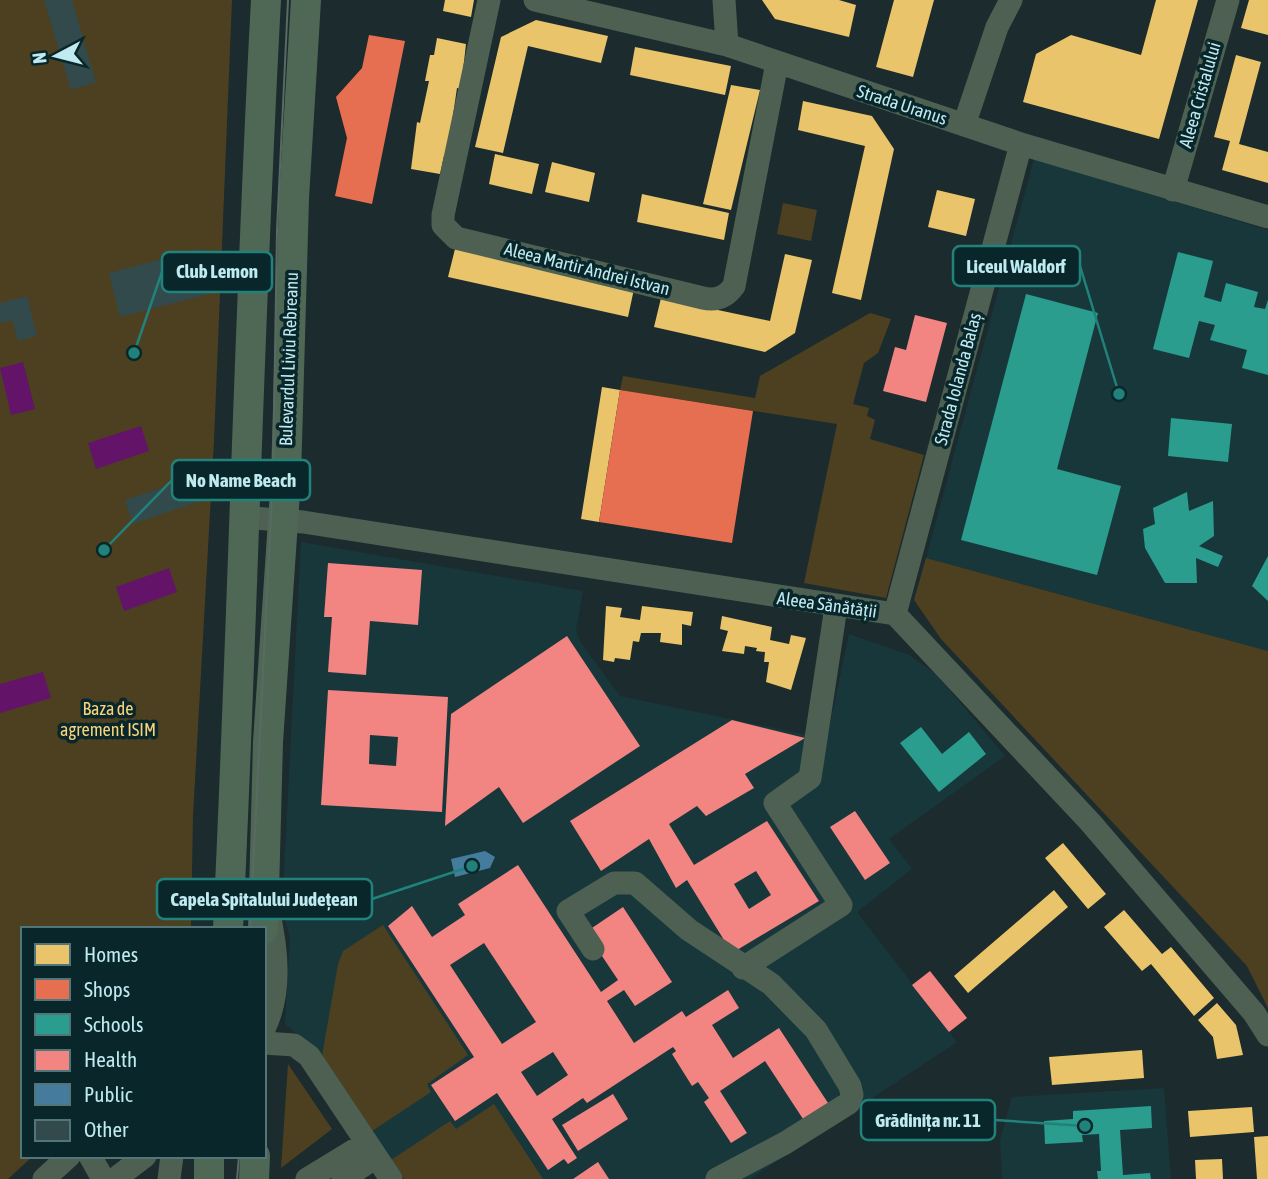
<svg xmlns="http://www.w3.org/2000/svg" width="1268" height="1179" font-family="'Asap Condensed',sans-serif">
<rect width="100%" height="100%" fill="#1c2b2d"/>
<path fill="#18373b" d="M1034 159 1268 230V651L926 558Z
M301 542 583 591 576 630 581 643 620 696 827 739 849 634 909 655 936 674 1005 756 889 839 912 869 857 912 957 1042 750 1179H404L318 1052 285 1024 290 938 282 909Z
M1164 1088 1171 1179H1002L1000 1140 1012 1097Z"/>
<path fill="#4c4021" d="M0 0H232L214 441 193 816 191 929H23V1156H33L8 1179H0Z
M783 203 817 210 811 241 777 234Z
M870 313 891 319 878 353 864 363 853 404 869 408 867 416 875 420 870 439 924 455 886 598 804 583 837 424 620 390 623 376 755 398 760 376Z
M926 558 1268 651V1008L1247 966 941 639 914 600Z
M383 925 468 1055 427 1084 431 1092 372 1131 322 1056 338 964 343 951Z
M288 1064 332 1129 281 1168Z
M494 1104 543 1179H404L391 1160 450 1121 456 1129Z"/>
<path fill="#631368" d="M23 362 35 409 11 415 0 368Z
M141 426 149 451 96 469 88 443Z
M169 568 177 592 124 611 116 587Z
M43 672 51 698 0 713V684Z"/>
<path fill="#e9c46a" d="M445 0H474L471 17 443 11Z
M762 0H839L856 5 849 37 775 19Z
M894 0H934L913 77 876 67Z
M1156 0H1198L1159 139 1023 102 1036 54 1071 35 1141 55Z
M1249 0H1268V35L1241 28Z
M536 20 608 36 601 63 528 46 503 153 475 147 501 37Z
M437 38 466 44 461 89 457 88 447 156H444L440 174 411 169 417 122 420 123 429 81H425L430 55H434Z
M635 47 731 66 725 95 630 75Z
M1236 55 1261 62 1239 144 1268 152V183L1222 170 1230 141 1214 137Z
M731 85 760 90 731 210 703 204Z
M803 101 872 116 894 149 861 300 832 293 865 146 798 130Z
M495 154 539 164 532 194 489 184Z
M552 162 595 173 589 202 545 192Z
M937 190 975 199 966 236 928 227Z
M642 194 729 213 724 240 637 222Z
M455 249 634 289 628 317 448 277Z
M785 254 812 260 795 333 765 352 654 327 661 298 770 321Z
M602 387 620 390 599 522 581 519Z
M606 606 622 608 620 617 640 620 642 606 693 612 691 626 682 624V645L660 642 661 633H641L639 642 633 641 630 660 615 658 614 662 603 660Z
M722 616 772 627 770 640 789 644 791 635 806 638 791 690 766 682 769 662H764L765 652 756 651 757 648 745 646 744 654 722 651 728 631 720 629Z
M1063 843 1106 894 1088 909 1045 858Z
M1054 890 1068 907 968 993 954 976Z
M1124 910 1162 954 1171 947 1214 998 1194 1016 1151 964 1142 971 1104 927Z
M1217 1003 1236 1025 1243 1055 1217 1059 1213 1037 1198 1020Z
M1142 1050 1144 1078 1052 1085 1049 1057Z
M1252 1107 1254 1132 1190 1137 1188 1111Z
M1268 1136V1179H1257L1254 1137Z
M1222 1159 1223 1179H1196L1195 1160Z"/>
<path fill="#e76f51" d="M369 35 405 41 372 204 335 196 347 138 336 97 362 68Z
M620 390 753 411 732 543 599 522Z"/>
<path fill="#2a9d8f" d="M1178 252 1213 261 1204 297 1221 302 1226 283 1258 292 1254 307 1265 309 1268 300V375L1242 368 1247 350 1210 340 1215 325 1199 321 1189 358 1153 349Z
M1026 294 1098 313 1057 469 1121 486 1097 575 961 540Z
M1171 418 1232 424 1228 462 1168 456Z
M1187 492 1189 511 1213 501 1214 536 1199 546 1223 556 1218 567 1196 558 1197 583H1165L1145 548 1143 529 1155 524 1153 508Z
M1268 556V601L1252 586Z
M921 727 942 754 969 732 986 754 939 792 900 743Z
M1151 1106 1152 1128 1120 1130 1123 1175 1150 1173 1151 1179H1098L1097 1171H1101L1099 1134 1082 1135 1083 1142 1045 1144 1044 1121 1073 1119V1111Z"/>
<path fill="#f28482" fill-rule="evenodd" d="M915 315 947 323 926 402 883 391 895 347 906 350Z
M328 563 422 570 418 625 370 621 366 675 328 672 332 617H324Z
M567 636 640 746 523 823 499 787 445 826 451 714Z
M328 690 448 697 442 812 321 805ZM370 735 398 737 396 766 369 764Z
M732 720 805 738 745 774 754 788 706 816 697 806 669 824 694 865 767 821 819 901 732 953 687 880 676 888 649 839 601 871 570 821ZM756 871 771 895 749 909 734 884Z
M855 811 890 863 865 880 830 827Z
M518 865 601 992 618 980 586 932 623 907 672 982 635 1006 624 990 607 1001 634 1043 682 1011 686 1017 728 990 739 1008 712 1025 733 1058 779 1028 830 1106 805 1122 765 1061 720 1091 747 1133 731 1143 704 1102 709 1098 698 1082 692 1086 672 1054 676 1051 673 1047 587 1103 583 1098 552 1119 577 1158 568 1164 564 1159 548 1170 497 1093 455 1121 431 1085 474 1057 388 926 412 906 432 937 465 915 458 904ZM484 943 536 1022 502 1044 450 965ZM553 1052 568 1075 537 1096 521 1072Z
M930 971 967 1018 949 1032 912 985Z
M613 1094 628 1119 578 1151 562 1125Z
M598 1162 609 1179H573Z"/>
<path fill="#457b9d" d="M485 851 495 857 490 868 455 877 451 859Z"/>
<path fill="#324a4b" d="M44 0H72L96 82 71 90Z
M200 249 212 293 120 317 109 273Z
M27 296 37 336 18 341 12 320 0 323V303Z
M198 476 206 499 133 524 125 500Z"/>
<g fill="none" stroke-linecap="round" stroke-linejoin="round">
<path stroke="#4d6052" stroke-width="23" d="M489 0 443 215V225L456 238 703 298C716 301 726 297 734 286L777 63
M535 0 727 45 1021 144 1268 217
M724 0 727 45
M964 125 997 27 1011 0
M1173 190 1228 0
M243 517 303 522 895 614 1090 822 1254 1013 1268 1035
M895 614 1021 144
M593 949 568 911 614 883H635L689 930 771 984 816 1030 850 1086 852 1095 849 1103 785 1143 717 1179
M743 968 841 905 775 803 810 778 836 607
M264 1029C282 992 277 949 268 909
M264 1043 294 1045 309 1056 391 1179
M90 1156 103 1179
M44 1179 69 1156
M115 1179 145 1156
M169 1179 172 1156
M307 1179 366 1143
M343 1179 376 1157"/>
<path stroke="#4f6856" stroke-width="30" d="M228 929C243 619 249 310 266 0
M263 929 268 742 286 477 294 198 306 0
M209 1179V1156
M254 1179 255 1156"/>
<path stroke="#596a62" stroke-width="2" d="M250 929 273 477 277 230 288 0
M237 1179 239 1156"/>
</g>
<g text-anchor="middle" stroke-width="7" stroke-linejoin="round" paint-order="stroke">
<g font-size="18" fill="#bfeaf0" stroke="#09272b">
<text transform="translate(1200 95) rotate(-74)" y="6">Aleea Cristalului</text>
<text transform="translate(902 105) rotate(18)" y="6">Strada Uranus</text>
<text transform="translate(587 269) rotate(14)" y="6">Aleea Martir Andrei Istvan</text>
<text transform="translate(289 359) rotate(-88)" y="6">Bulevardul Liviu Rebreanu</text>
<text transform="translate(958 379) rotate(-75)" y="6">Strada Iolanda Balaș</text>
<text transform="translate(827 605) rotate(8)" y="6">Aleea Sănătății</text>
</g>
<g font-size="18" fill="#f9d37c" stroke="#09272b">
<text x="108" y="715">Baza de<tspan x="108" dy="21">agrement ISIM</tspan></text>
</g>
</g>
<path fill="none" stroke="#21827b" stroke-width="2.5" d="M1119 394L1080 266M134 353L162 272M104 550L172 480M472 866L372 899M1085 1126L995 1120"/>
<g fill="#21827b" stroke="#09272b" stroke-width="2.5">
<circle cx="1119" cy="394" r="7"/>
<circle cx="134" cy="353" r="7"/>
<circle cx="104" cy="550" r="7"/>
<circle cx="472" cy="866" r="7"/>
<circle cx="1085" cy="1126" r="7"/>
</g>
<g fill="#09272b" stroke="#21827b" stroke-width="2.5">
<rect x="953" y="246" width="127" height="40" rx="7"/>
<rect x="162" y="252" width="110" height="40" rx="7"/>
<rect x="172" y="460" width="138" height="40" rx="7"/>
<rect x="157" y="879" width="215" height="40" rx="7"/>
<rect x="861" y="1100" width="134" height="40" rx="7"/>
</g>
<g font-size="19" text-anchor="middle" font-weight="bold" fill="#bfeaf0">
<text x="1016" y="273">Liceul Waldorf</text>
<text x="217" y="278">Club Lemon</text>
<text x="241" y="487">No Name Beach</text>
<text x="264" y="906">Capela Spitalului Județean</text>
<text x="928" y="1127">Grădinița nr. 11</text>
</g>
<rect x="21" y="927" width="245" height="231" fill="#09272b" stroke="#52757a" stroke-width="2"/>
<rect x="35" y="944" width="35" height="21" fill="#e9c46a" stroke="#52757a" stroke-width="2"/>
<text x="84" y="962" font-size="21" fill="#bfeaf0">Homes</text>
<rect x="35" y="979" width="35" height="21" fill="#e76f51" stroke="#52757a" stroke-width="2"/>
<text x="84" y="997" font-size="21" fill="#bfeaf0">Shops</text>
<rect x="35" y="1014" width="35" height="21" fill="#2a9d8f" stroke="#52757a" stroke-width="2"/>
<text x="84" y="1032" font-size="21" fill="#bfeaf0">Schools</text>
<rect x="35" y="1050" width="35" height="21" fill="#f28482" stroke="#52757a" stroke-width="2"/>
<text x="84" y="1067" font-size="21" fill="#bfeaf0">Health</text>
<rect x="35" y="1084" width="35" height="21" fill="#457b9d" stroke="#52757a" stroke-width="2"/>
<text x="84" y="1102" font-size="21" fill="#bfeaf0">Public</text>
<rect x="35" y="1120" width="35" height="21" fill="#324a4b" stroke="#52757a" stroke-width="2"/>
<text x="84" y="1137" font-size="21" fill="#bfeaf0">Other</text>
<g transform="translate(56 56) rotate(263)" stroke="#09272b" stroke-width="5" paint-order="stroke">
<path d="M0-5L12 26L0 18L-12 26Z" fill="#bfeaf0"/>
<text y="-10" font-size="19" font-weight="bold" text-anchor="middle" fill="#bfeaf0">N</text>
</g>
</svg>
